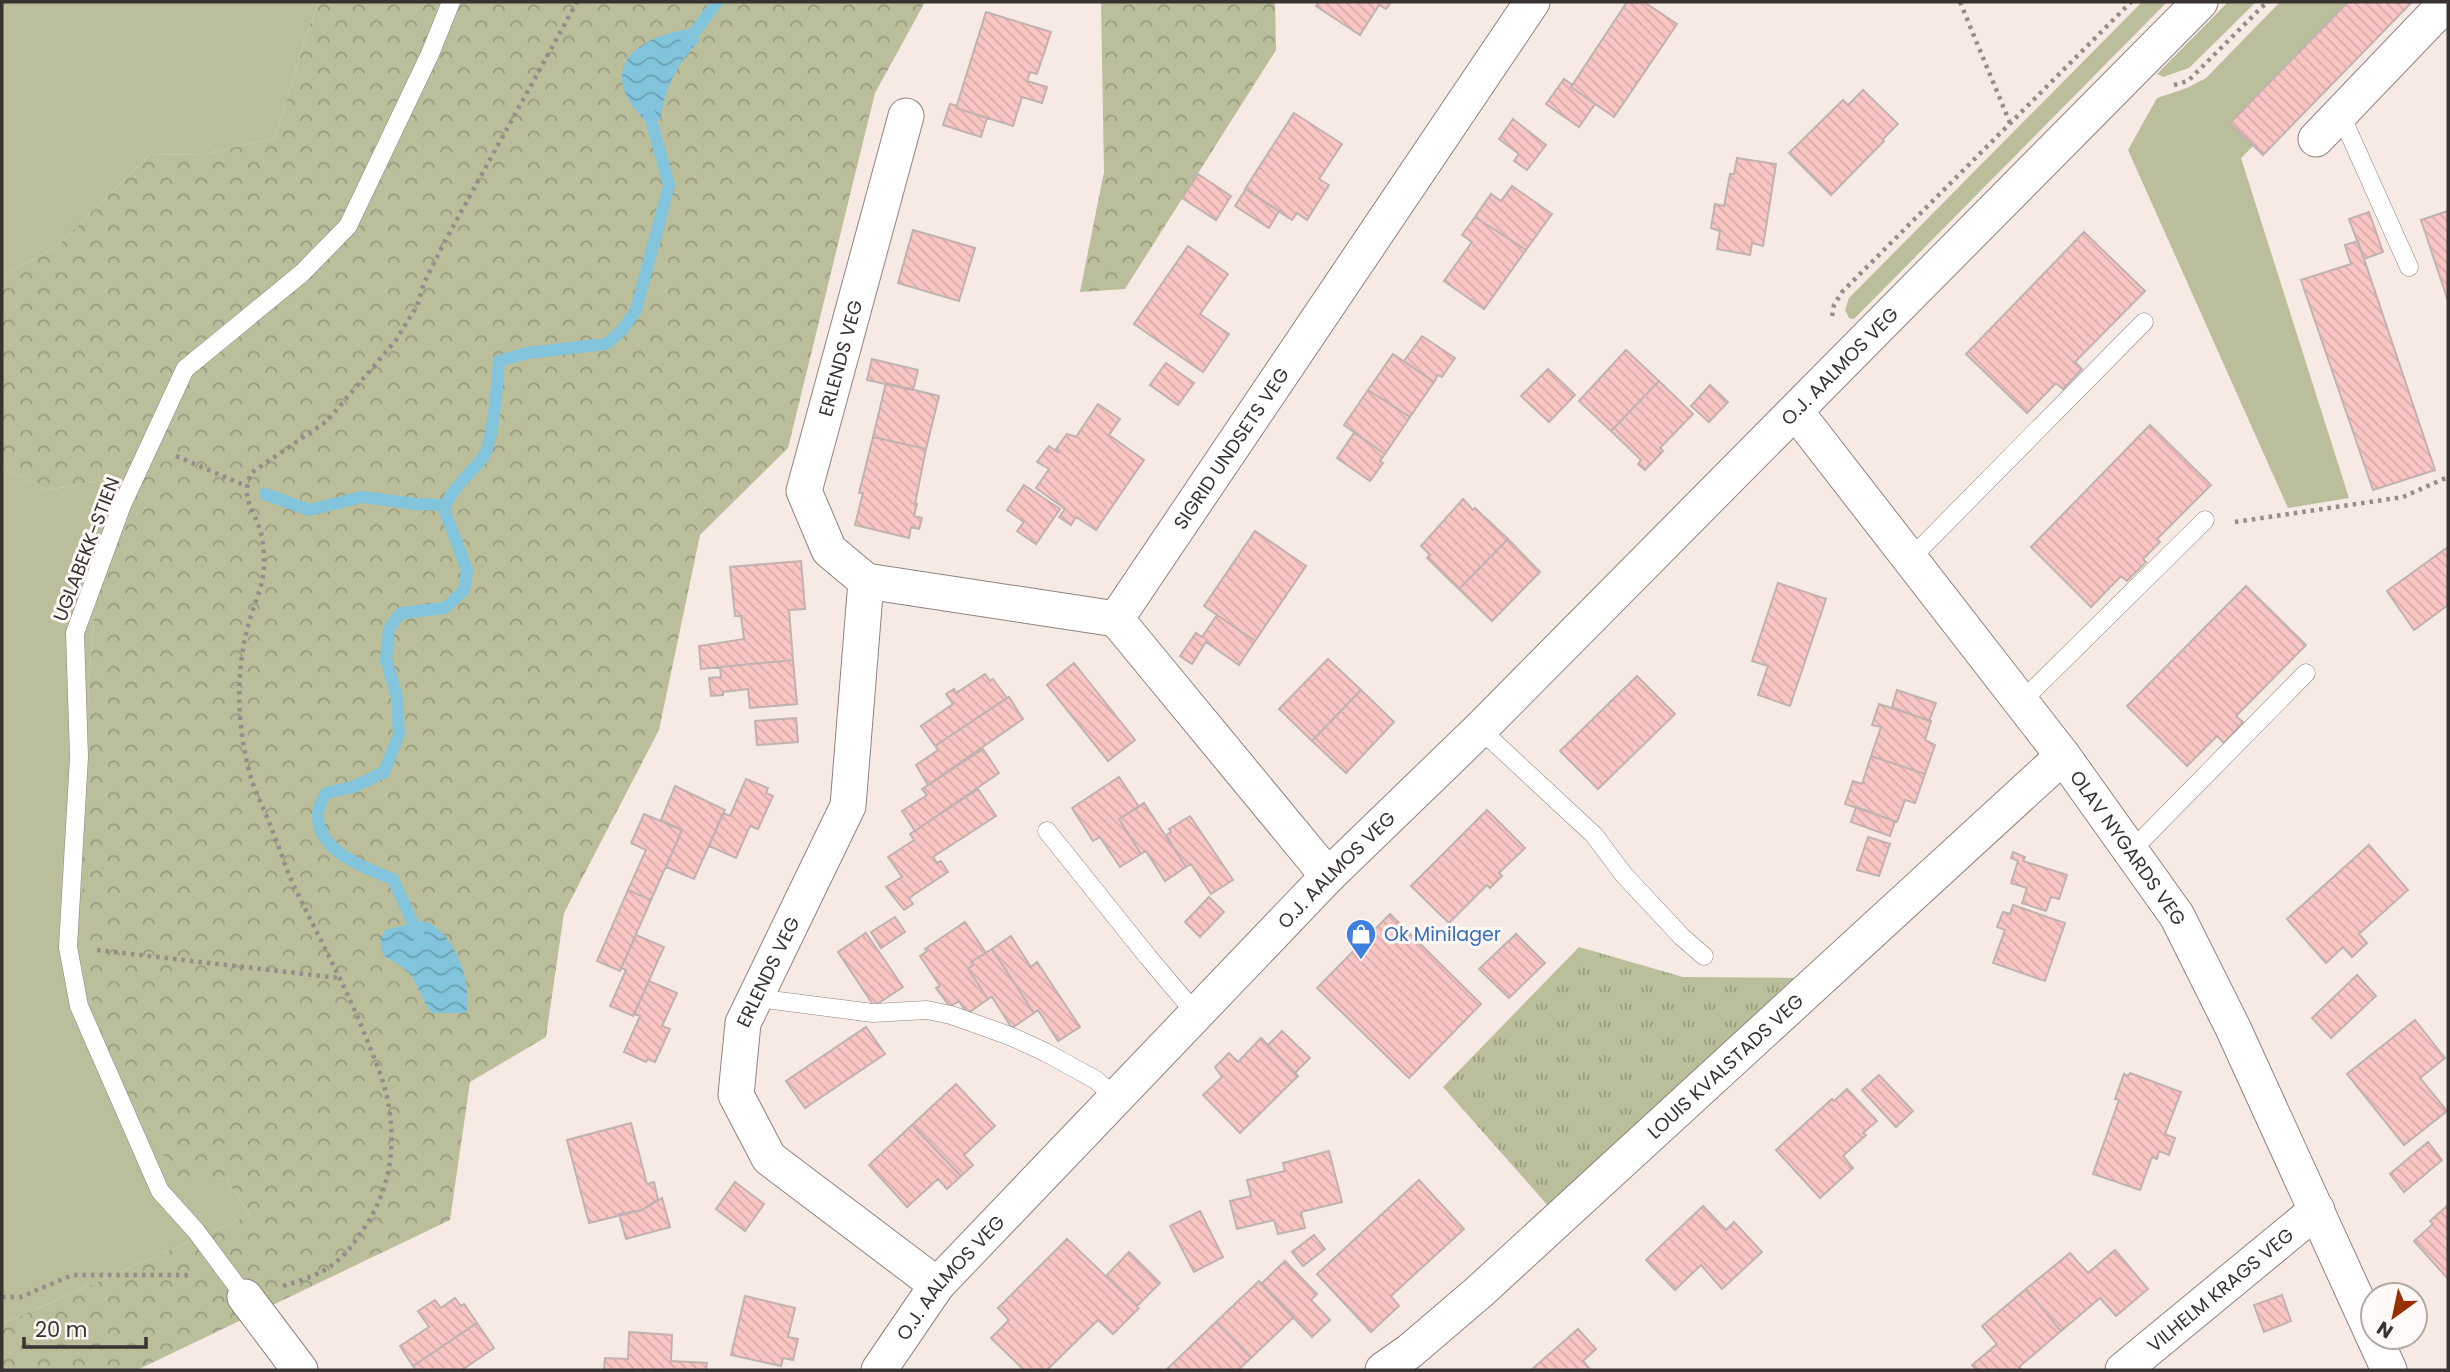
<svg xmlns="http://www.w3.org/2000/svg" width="2450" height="1372" font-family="Poppins,sans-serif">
<defs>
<pattern id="forest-crowns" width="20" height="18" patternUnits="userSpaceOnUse" patternTransform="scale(1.75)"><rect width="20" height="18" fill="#babe9b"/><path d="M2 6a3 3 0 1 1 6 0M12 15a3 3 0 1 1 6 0" fill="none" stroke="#989b7f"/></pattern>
<pattern id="park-tufts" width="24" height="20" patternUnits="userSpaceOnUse" patternTransform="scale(1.75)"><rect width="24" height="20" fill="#babe9b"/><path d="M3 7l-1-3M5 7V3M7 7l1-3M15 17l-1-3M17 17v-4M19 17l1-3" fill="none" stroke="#989b7f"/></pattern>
<pattern id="water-waves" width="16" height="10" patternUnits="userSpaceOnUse" patternTransform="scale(1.75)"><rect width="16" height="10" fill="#82c4db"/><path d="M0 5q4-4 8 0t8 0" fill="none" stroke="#6ba0b2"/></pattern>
<pattern id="building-back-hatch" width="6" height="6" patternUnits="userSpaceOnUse" patternTransform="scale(1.75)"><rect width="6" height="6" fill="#fac6c3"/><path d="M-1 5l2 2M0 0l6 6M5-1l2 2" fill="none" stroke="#d7aba8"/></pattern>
</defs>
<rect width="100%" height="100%" fill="#f7eae5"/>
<path fill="#babe9b" d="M2 2H319L307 33 275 138 204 154 149 155 56 247 2 276Z
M2142 2H2167L1854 319 1849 318 1845 310 1849 298Z
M2228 2H2256L2189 68 2163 77 2157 74Z
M2280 2H2348L2230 123 2253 146 2241 158 2349 498 2288 508 2128 150 2157 98 2187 88 2206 78Z
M2 468 48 490 115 478 95 609 89 680 86 766 110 1076 186 1187 225 1177 250 1215 2 1324Z"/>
<path fill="url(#forest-crowns)" d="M319 2H925L875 93 788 448 700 535 659 730 564 913 546 1037 470 1082 450 1220 137 1370H2V1324L250 1215 225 1177 186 1188 110 1076 89 988 81 863 89 680 95 609 115 478 48 490 2 468V276L56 247 149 155 204 154 275 138 307 33Z
M1101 2H1275L1276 50 1125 289 1080 292 1104 172Z"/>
<path fill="url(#park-tufts)" d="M1579 947 1683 977 1801 978 1550 1208 1443 1087Z"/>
<path fill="url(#water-waves)" d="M690 29 700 40C679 62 664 87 661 118L649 126C641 116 631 106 626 95 607 53 657 33 690 29Z
M423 921C455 930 473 984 466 1013H432C421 1001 419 984 408 972 401 965 391 961 383 955L380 940 385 930Z"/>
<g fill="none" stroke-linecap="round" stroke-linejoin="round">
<path stroke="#82c4db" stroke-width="12" d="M685 45 717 2
M265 494 309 510 362 497 416 504 445 505
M419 937 393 879C365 868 316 851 318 814 318 807 323 799 326 793L353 787 384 772 399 734 397 697 386 660 389 628 401 613 445 608 464 590 467 570 444 509C452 488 469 475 483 457 494 442 497 382 499 361L527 353 606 344 622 330 636 310 669 185 648 109"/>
</g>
<path fill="url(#building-back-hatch)" stroke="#c0b2b1" stroke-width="2" d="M1319 2H1391L1386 9 1379 5 1360 35 1316 6Z
M1627 2H1644L1677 24 1614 117 1571 87Z
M2348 2H2412L2263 155 2230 123Z
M986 12 1051 32 1037 74 1030 72 1027 81 1047 87 1042 103 1022 97 1013 126 956 108Z
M1564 79 1571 84V87L1595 104 1579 127 1546 104Z
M1863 90 1898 124 1883 139 1884 141 1831 195 1789 153 1843 100 1848 105Z
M950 104 957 106 956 108 987 118 981 137 943 125Z
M1294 113 1342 144 1319 179 1329 185 1307 220 1297 213 1292 220 1245 189Z
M1513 119 1546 145 1527 170 1514 161 1519 154 1499 139Z
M1737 158 1776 164 1763 246 1752 243 1750 255 1717 249 1720 231 1711 228 1715 204 1724 206 1730 174H1734Z
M1198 174 1231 196 1216 220 1182 198Z
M1512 186 1552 214 1526 250 1475 217 1491 194 1501 201Z
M1246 189 1279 211 1269 228 1235 206Z
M2448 211V301L2421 220Z
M2369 212 2383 252 2364 259 2349 219Z
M1475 217 1526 250 1484 309 1444 281 1472 242 1462 235Z
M913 230 975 248 959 301 898 283Z
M2084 232 2145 291 2075 362 2082 369 2063 389 2056 383 2027 413 1966 354Z
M2358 241 2435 470 2373 490 2301 280 2351 264 2345 245Z
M1188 246 1228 274 1200 314 1229 334 1203 372 1134 324Z
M1422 336 1455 358 1442 377 1438 375 1434 382 1404 361Z
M1626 350 1659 381 1611 431 1579 401Z
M1393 354 1434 382 1410 417 1368 390Z
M872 359 918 370 913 390 867 380Z
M1166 363 1194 383 1178 405 1150 385Z
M1548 369 1575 395 1549 422 1521 396Z
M1659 381 1693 414 1660 448 1663 451 1645 470 1638 464 1641 460 1611 431Z
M886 383 939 396 926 449 873 437Z
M1710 385 1728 402 1709 422 1691 406Z
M1368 390 1410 417 1385 454 1344 425Z
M1098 404 1120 419 1109 435 1144 460 1096 530 1076 517 1071 525 1059 517 1065 509 1036 488 1049 469 1037 462 1049 446 1059 453 1056 449 1067 434 1076 437Z
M2150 425 2211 485 2157 539 2160 542 2143 559 2146 562 2127 581 2121 576 2091 607 2031 547Z
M1354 433 1385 454 1380 461 1383 463 1370 481 1337 458Z
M873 437 926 449 915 504H917L914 516 922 518 919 529 911 527 909 538 855 525 863 493H859Z
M1024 485 1060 509 1036 544 1017 531 1024 522 1007 510Z
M1463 499 1473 510 1475 508 1508 539 1459 589 1427 558 1430 555 1421 546Z
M1255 531 1306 566 1255 641 1204 606Z
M1508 539 1540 572 1492 621 1459 589Z
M2448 547V605L2414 630 2387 591Z
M801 561 805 609 789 610 793 660 701 669 699 646 744 639 741 616H735L730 567Z
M1778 583 1826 599 1790 706 1758 695 1768 666 1752 661Z
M2246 586 2306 645 2236 716 2243 722 2224 743 2217 736 2187 766 2127 706Z
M1217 615 1255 641 1239 665 1206 642 1192 664 1180 656 1196 633 1202 637Z
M1328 659 1361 690 1312 741 1279 709Z
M793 660 797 704 750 708 748 689 723 692V695L711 696 709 678 721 677 720 667Z
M1074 663 1135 740 1108 761 1047 685Z
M985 674 990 681 993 679 1007 698 935 746 921 726 953 704 946 694 954 689 956 693Z
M1637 676 1675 714 1598 789 1560 751Z
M1361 690 1394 722 1346 773 1312 741Z
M1897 690 1936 703 1929 721 1892 707Z
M1009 697 1023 719 928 785 916 765 938 750 935 746Z
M1879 704 1931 721 1925 740 1935 745 1925 774 1871 756 1881 727 1872 725Z
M796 718 798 742 757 745 755 721Z
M983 749 999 773 915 831 902 811 927 795 922 789Z
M1871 756 1925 774 1915 803 1905 800 1897 822 1845 804 1853 781 1862 784Z
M1119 777 1139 807 1119 819 1141 854 1120 867 1100 837 1093 841 1072 808Z
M746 779 768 788 766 793 773 796 758 829 750 826 736 858 709 846 723 813 730 816Z
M675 786 725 810 694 879 666 867 682 830 661 820Z
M978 789 996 816 933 857 937 863 941 861 948 872 909 898 913 904 904 910 886 887 902 877 888 857 914 840 910 834Z
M1144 803 1186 867 1165 881 1146 851 1141 854 1119 819Z
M1856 807 1895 821 1890 836 1851 822Z
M1487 810 1525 848 1499 873 1502 876 1490 888 1487 885 1449 923 1411 886Z
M644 814 682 830 651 900 628 890 646 850 631 843Z
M1190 816 1233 880 1211 894 1191 864 1186 867 1166 835 1171 832 1169 829Z
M1868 837 1890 844 1879 876 1857 870Z
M2369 845 2408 890 2359 934 2367 943 2352 957 2343 947 2326 963 2287 919Z
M2013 852 2025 857 2023 861 2067 875 2059 899 2051 897 2046 911 2022 903 2027 888 2011 883 2018 861 2011 858Z
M628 890 651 900 620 971 597 961Z
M1209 897 1224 912 1200 937 1185 922Z
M2013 905 2065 923 2045 981 1993 963 2005 930 1997 927 2003 912 2010 914Z
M1390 914 1481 1004 1409 1078 1317 988Z
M895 917 905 932 881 948 871 932Z
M965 922 986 953 971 962 973 965 968 969 988 999 967 1014 959 1001 950 1007 936 988 940 986 920 956 927 951 925 949Z
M866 933 903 987 874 1006 838 952Z
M1516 934 1545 963 1509 998 1479 969Z
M636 935 664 947 633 1016 610 1006 626 970 621 968Z
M1011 936 1031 967 1037 962 1080 1027 1058 1041 1038 1010 1034 1013 992 949Z
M992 949 1034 1013 1012 1028 992 997 988 999 968 969 973 965 971 962Z
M2357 975 2376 996 2331 1038 2312 1018Z
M649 981 677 993 662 1026 670 1029 655 1062 648 1059 646 1062 624 1052 640 1016 634 1014Z
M2415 1020 2445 1058 2420 1078 2447 1111 2404 1145 2347 1074Z
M866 1027 885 1054 805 1108 786 1081Z
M1282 1031 1310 1058 1295 1073 1268 1045Z
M1261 1038 1298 1076 1240 1133 1203 1095 1222 1077 1215 1067 1229 1053 1238 1062Z
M2130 1073 2181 1092 2165 1134 2175 1138 2169 1155 2159 1151 2157 1159 2152 1157 2140 1190 2093 1174 2119 1100 2115 1099 2124 1074 2128 1076Z
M1879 1075 1913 1111 1896 1127 1862 1090Z
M956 1084 995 1126 964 1155 973 1165 961 1176 912 1125Z
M1847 1089 1877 1121 1863 1133 1866 1135 1843 1156 1853 1168 1820 1198 1776 1150 1832 1099 1834 1101Z
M631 1123 647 1184 654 1182 658 1199 642 1210 589 1223 567 1140Z
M912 1125 961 1176 947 1189 938 1179 907 1207 869 1165Z
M2428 1142 2442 1160 2404 1192 2390 1174Z
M1329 1151 1342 1202 1301 1212 1305 1228 1278 1234 1274 1220 1237 1229 1230 1201 1251 1196 1247 1180 1285 1171 1283 1163Z
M1419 1180 1464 1229 1391 1296 1399 1306 1371 1332 1317 1274Z
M735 1182 764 1204 745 1231 716 1209Z
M662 1198 670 1227 626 1239 619 1214 642 1210Z
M2448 1205V1279L2414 1241 2433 1224 2430 1221Z
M1703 1206 1726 1230 1734 1222 1762 1252 1722 1289 1701 1265 1675 1290 1646 1260Z
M1200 1211 1223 1257 1194 1272 1170 1226Z
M1314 1235 1325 1249 1303 1266 1292 1252Z
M1067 1239 1139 1308 1113 1334 1098 1320 1047 1370H1024L991 1338 1009 1320 998 1308Z
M2115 1250 2148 1289 2116 1316 2100 1298 2061 1331 2026 1289 2070 1253 2088 1273Z
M1129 1252 1160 1283 1137 1306 1106 1276Z
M1285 1261 1317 1294 1311 1300 1330 1320 1312 1337 1261 1284Z
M1259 1281 1294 1317 1251 1358 1216 1322Z
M2026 1289 2061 1331 2019 1367 2022 1370H1977L1972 1365 1997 1344 1982 1326Z
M2282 1295 2291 1321 2264 1332 2254 1305Z
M745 1296 795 1308 788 1337 798 1339 793 1360 783 1358 781 1366 731 1355Z
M455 1298 461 1306 464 1304 477 1323 413 1366 400 1346 429 1327 418 1311 435 1300 441 1308Z
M1216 1322 1251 1358 1238 1370H1166Z
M477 1323 494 1348 462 1370H416L413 1366Z
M1578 1329 1596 1349 1583 1361 1591 1370H1531Z
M629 1332 672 1335 671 1361 707 1363 706 1370H604L605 1358 628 1359Z"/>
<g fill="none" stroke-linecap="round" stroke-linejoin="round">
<g stroke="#8f837e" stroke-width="19">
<path id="lane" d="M2340 113 2409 267
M1910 559 2144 322
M2021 702 2205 520
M1480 729 1594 835 1624 875 1682 937 1704 956
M1047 831 1148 957 1197 1015
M2131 851 2306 673
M756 998 873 1013 927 1010 951 1015 1010 1036 1045 1052 1096 1080 1116 1098
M245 1297 196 1231 160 1191 79 1006 68 947 79 757 75 633 122 505 185 369 302 273 348 226 430 54 451 2"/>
</g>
<g stroke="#8f837e" stroke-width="37">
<g id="street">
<path d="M2316 139 2447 2"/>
<path id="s1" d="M1796 412 2063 756 2177 916 2233 1028 2373 1335"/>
<path id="s2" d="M866 581 829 550 804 491 906 116"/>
<path id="s3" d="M1328 876 1116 619 1532 2"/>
<path id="s4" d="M937 1285 769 1158 736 1095 743 1023 848 806 866 581 1116 619"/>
<path d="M245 1297 300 1370"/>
<path d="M2374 1337 2389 1370"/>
<path id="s5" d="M879 1370 937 1285 1328 876 1480 729 2200 2"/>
<path id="s6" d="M1383 1370 1410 1351 1479 1292 2063 756"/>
<path id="s7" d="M2123 1370 2317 1210"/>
</g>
</g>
<path stroke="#968d8a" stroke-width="4.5" stroke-dasharray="3.5 5" stroke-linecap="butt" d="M1960 2 2010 123
M2174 85 2188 81 2267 2
M1832 316 1834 305 1842 292 2131 2
M176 456 246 486
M2235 522 2403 497 2448 477
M97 950 339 978
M283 1286C330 1272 342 1263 368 1222 388 1190 395 1152 390 1115 387 1085 374 1058 363 1030 343 981 317 934 294 886 285 867 279 846 271 827 265 811 256 794 251 778 237 729 235 675 248 626 253 605 264 586 264 564 264 555 263 542 261 533 254 508 240 501 251 473L327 421 396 340 417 306 424 283 445 241 577 2
M2 1297H21L72 1275H185L192 1277"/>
<use href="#lane" stroke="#fff" stroke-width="18"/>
<use href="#street" stroke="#fff" stroke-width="35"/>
</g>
<defs>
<g id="shop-pin" transform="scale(1.575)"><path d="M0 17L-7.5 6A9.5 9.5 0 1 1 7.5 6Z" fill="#3f7fe0" stroke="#fff9f7"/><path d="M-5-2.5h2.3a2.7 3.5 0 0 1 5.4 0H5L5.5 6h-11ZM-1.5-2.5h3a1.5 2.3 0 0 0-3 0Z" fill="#fff"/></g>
</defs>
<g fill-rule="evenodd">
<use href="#shop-pin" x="1361" y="934"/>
</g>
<g text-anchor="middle" stroke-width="6" stroke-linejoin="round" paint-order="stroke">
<g font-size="19" fill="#383331" stroke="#fff9f7">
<text dy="7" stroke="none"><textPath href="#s2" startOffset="250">ERLENDS VEG</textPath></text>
<text dy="7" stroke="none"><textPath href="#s5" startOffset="1391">O.J. AALMOS VEG</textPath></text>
<text dy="7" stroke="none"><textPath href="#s3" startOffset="539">SIGRID UNDSETS VEG</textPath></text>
<text transform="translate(86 549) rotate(-69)" y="7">UGLABEKK-STIEN</text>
<text dy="7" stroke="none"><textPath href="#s1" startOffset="548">OLAV NYGARDS VEG</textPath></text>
<text dy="7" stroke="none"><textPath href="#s5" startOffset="679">O.J. AALMOS VEG</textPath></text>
<text dy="7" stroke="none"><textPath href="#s4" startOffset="411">ERLENDS VEG</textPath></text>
<text dy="7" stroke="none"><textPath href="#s6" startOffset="458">LOUIS KVALSTADS VEG</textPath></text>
<text dy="7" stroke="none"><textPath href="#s5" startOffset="117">O.J. AALMOS VEG</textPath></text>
<text dy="7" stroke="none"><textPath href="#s7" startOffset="126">VILHELM KRAGS VEG</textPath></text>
</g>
<g font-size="19" fill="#366cbe" stroke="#fff9f7" text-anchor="start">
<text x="1384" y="941">Ok Minilager</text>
</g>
</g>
<rect width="2450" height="1372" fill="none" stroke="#383331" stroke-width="7"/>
<g transform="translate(2394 1316) rotate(213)"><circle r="33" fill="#fff9f7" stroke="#afaaa8" stroke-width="2"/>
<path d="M0-5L12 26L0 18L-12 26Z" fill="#973104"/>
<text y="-10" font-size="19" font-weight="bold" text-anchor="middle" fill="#383331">N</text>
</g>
<path d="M24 1337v10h122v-10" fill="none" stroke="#383331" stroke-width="3.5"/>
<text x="35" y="1337" font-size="21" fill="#383331" stroke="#fff9f7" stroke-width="5" paint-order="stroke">20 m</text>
</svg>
